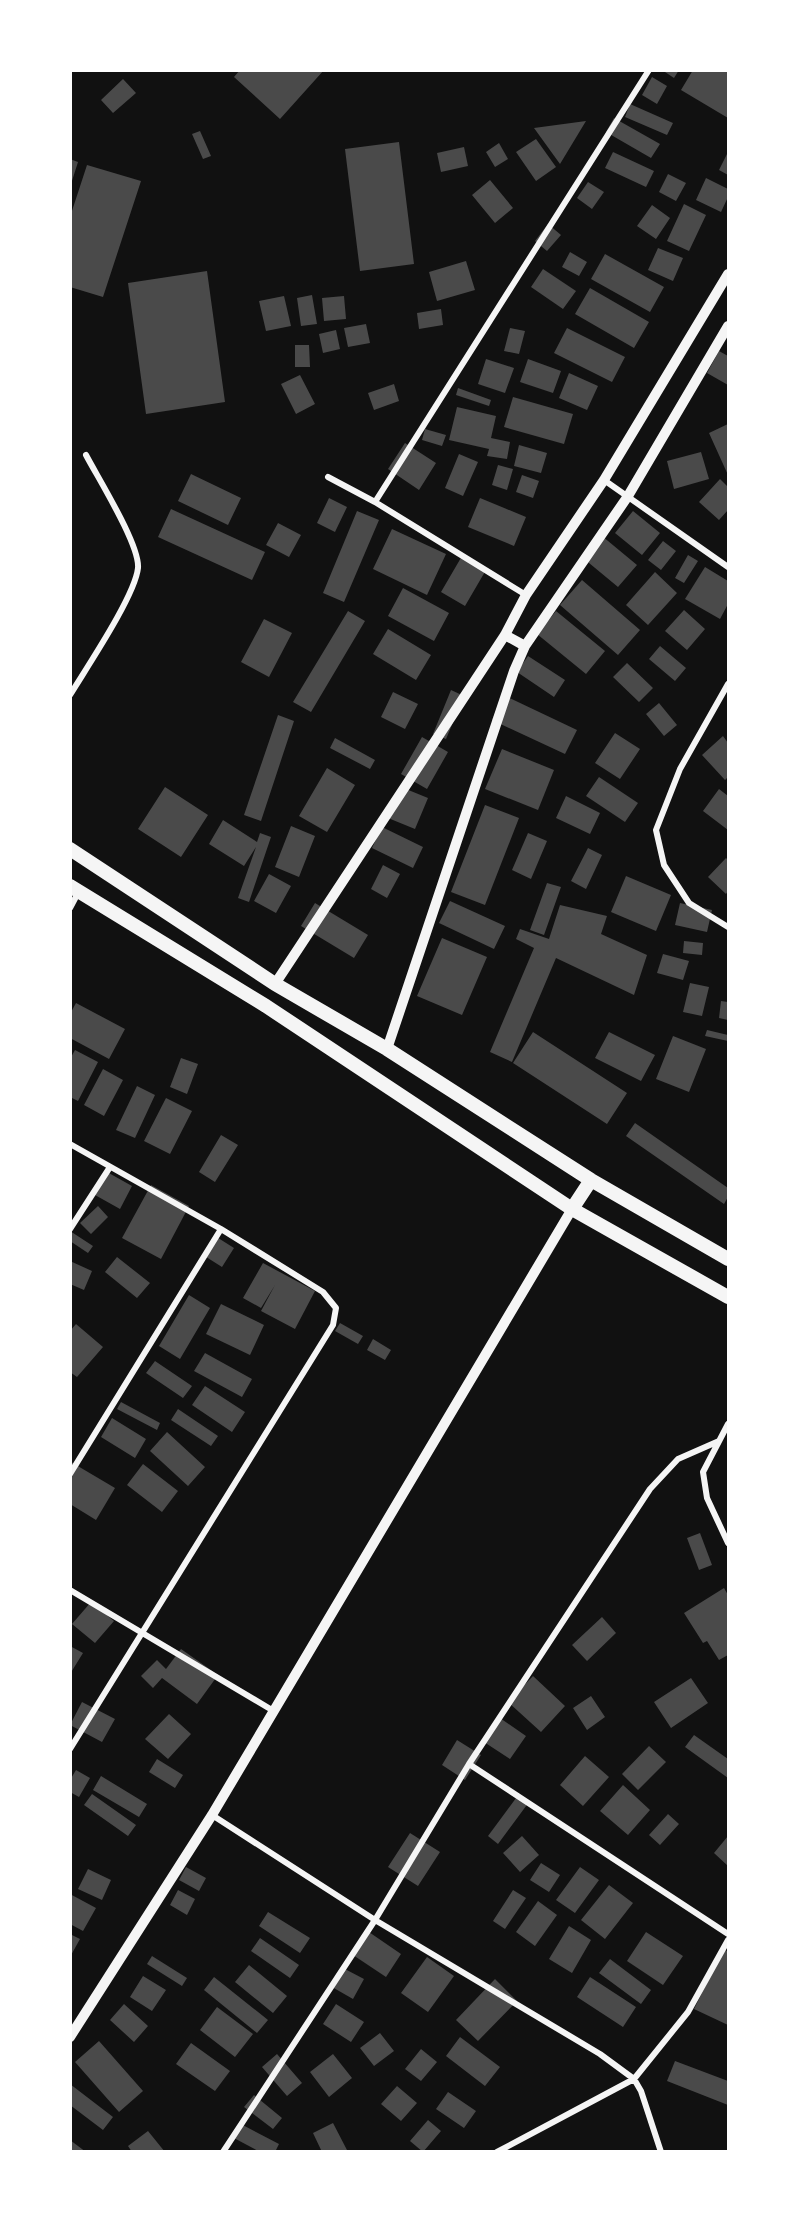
<svg xmlns="http://www.w3.org/2000/svg" width="799" height="2222" font-family="'IBM Plex Serif',serif">
<rect width="100%" height="100%" fill="#111"/>
<path fill="#4a4a4a" d="M240 70H324L280 119 234 77Z
M662 70H679L674 78Z
M693 70H728V118L681 90Z
M652 77 667 86 657 104 642 95Z
M123 79 136 93 113 113 101 100Z
M630 104 673 123 667 135 625 117Z
M614 118 660 144 651 158 606 132Z
M586 121 560 164 534 128Z
M200 131 211 156 203 159 192 134Z
M536 139 556 167 536 181 516 152Z
M399 142 414 264 360 271 345 149Z
M499 143 508 159 495 167 486 152Z
M464 147 468 166 441 172 437 153Z
M613 152 654 171 646 187 605 168Z
M728 152V175L719 170Z
M70 159 78 162 71 184H70Z
M87 165 141 181 103 297 70 287V217Z
M668 174 686 183 676 201 659 192Z
M706 178 728 189V197L721 212 696 200Z
M490 180 513 208 495 223 472 195Z
M588 182 604 192 592 209 577 198Z
M684 204 706 215 689 251 667 241Z
M652 205 670 218 656 239 637 226Z
M548 224 561 235 547 251 535 241Z
M658 248 683 258 673 281 648 270Z
M570 252 587 262 579 276 562 267Z
M605 254 664 287 650 312 591 279Z
M466 261 475 290 437 301 429 272Z
M543 269 576 291 563 309 531 287Z
M207 271 225 402 146 414 128 283Z
M590 288 649 322 634 348 575 314Z
M312 295 317 324 301 326 297 298Z
M284 296 291 326 266 331 259 301Z
M344 296 346 319 324 321 322 298Z
M441 309 443 325 419 329 417 313Z
M366 324 370 343 348 347 344 328Z
M510 328 525 331 519 354 504 351Z
M567 328 625 357 612 382 554 353Z
M336 330 340 349 323 353 319 334Z
M295 345H309L310 367H295Z
M719 351 728 356V385L707 373Z
M486 359 514 368 505 393 478 384Z
M528 359 561 371 553 393 520 382Z
M569 373 598 386 587 410 559 398Z
M300 375 315 404 296 414 281 384Z
M394 384 399 401 374 410 368 393Z
M458 388 491 400 489 406 456 395Z
M513 397 573 414 564 444 504 427Z
M457 407 496 416 491 438 510 442 507 459 487 456 489 449 449 440Z
M728 424V475L709 433Z
M425 429 446 435 442 446 422 440Z
M405 443 436 463 419 490 388 469Z
M519 445 547 453 541 473 514 466Z
M701 452 709 479 674 489 667 461Z
M459 454 478 462 463 496 445 488Z
M498 465 513 469 507 490 492 485Z
M191 474 241 498 228 525 178 501Z
M522 475 539 481 533 498 516 492Z
M720 479 728 487V510L719 520 699 502Z
M329 498 347 507 335 532 317 523Z
M480 498 526 517 514 546 468 527Z
M171 509 265 552 252 580 158 537Z
M357 511 379 520 344 602 323 593Z
M633 511 660 533 642 555 615 533Z
M278 523 301 535 289 557 266 545Z
M392 529 446 554 427 595 373 569Z
M602 536 637 565 618 587 583 558Z
M663 541 676 551 661 570 648 560Z
M688 555 698 561 684 583 675 578Z
M462 556 486 570 465 606 441 592Z
M705 567 728 581V604L720 619 685 599Z
M655 572 677 593 648 625 626 605Z
M582 580 640 630 618 655 560 605Z
M403 588 449 613 434 641 388 616Z
M684 610 705 629 687 650 665 631Z
M348 611 365 621 311 712 293 702Z
M556 611 605 651 586 674 537 634Z
M264 619 292 633 269 677 241 662Z
M388 629 431 655 416 680 373 654Z
M660 646 686 668 675 681 649 659Z
M528 656 565 680 554 697 517 672Z
M627 663 653 688 639 702 613 677Z
M451 690 464 696 446 739 433 734Z
M393 692 418 704 405 729 381 717Z
M503 695 577 730 565 754 492 720Z
M659 703 677 725 664 736 646 714Z
M278 715 294 721 261 821 244 815Z
M615 733 640 749 620 779 595 763Z
M723 736 728 743V777L725 780 702 755Z
M422 737 448 752 427 789 401 774Z
M335 738 375 760 370 769 330 748Z
M502 749 554 770 538 810 485 789Z
M327 768 355 785 327 832 299 816Z
M599 777 638 803 625 822 586 796Z
M165 787 208 815 181 857 138 829Z
M401 787 428 798 415 829 388 818Z
M719 789 728 796V830L703 811Z
M566 796 600 813 590 834 556 818Z
M485 805 519 818 485 905 451 892Z
M223 820 257 842 260 833 271 837 249 902 238 898 256 847 244 866 209 844Z
M291 826 315 836 299 877 275 867Z
M382 827 423 847 413 868 372 848Z
M528 833 547 841 531 879 512 870Z
M588 848 602 855 586 889 571 881Z
M726 858 728 860V891L726 894 708 877Z
M383 865 400 874 387 898 371 889Z
M269 874 291 886 276 913 254 901Z
M626 876 671 895 656 931 611 912Z
M547 883 561 887 544 935 530 930Z
M450 901 505 926 494 949 439 923Z
M315 903 368 935 354 958 301 926Z
M680 903 712 910 707 932 675 925Z
M560 905 607 916 601 934 647 955 634 995 556 958 512 1062 490 1052 534 948 516 939 520 929 549 939Z
M442 938 487 957 462 1015 417 996Z
M684 941 703 943 702 955 683 953Z
M663 954 689 961 683 980 657 973Z
M690 983 709 987 702 1016 683 1012Z
M721 1001 728 1002V1020L719 1018Z
M76 1003 125 1029 109 1059 70 1038V1014Z
M707 1030 728 1035V1041L705 1036Z
M533 1032 627 1093 607 1124 513 1063Z
M609 1032 655 1055 641 1081 595 1058Z
M673 1036 706 1049 689 1092 656 1079Z
M75 1050 98 1062 78 1101 70 1097V1059Z
M181 1058 198 1064 187 1094 170 1087Z
M103 1069 123 1080 104 1116 84 1105Z
M137 1086 155 1095 135 1138 116 1130Z
M166 1098 192 1111 170 1154 144 1141Z
M635 1123 728 1188V1197L724 1204 626 1136Z
M221 1135 238 1145 215 1182 199 1172Z
M107 1172 132 1186 120 1209 95 1195Z
M151 1185 189 1206 161 1259 122 1238Z
M98 1206 108 1217 91 1234 80 1223Z
M70 1231 93 1246 88 1253 70 1241Z
M215 1236 234 1248 222 1267 203 1255Z
M117 1257 150 1283 137 1298 105 1272Z
M70 1261 92 1271 84 1290 70 1284Z
M263 1263 315 1291 295 1329 261 1311 275 1285 261 1308 243 1298Z
M189 1295 210 1308 180 1359 159 1346Z
M221 1304 264 1325 250 1355 206 1334Z
M340 1323 363 1336 358 1344 335 1331Z
M76 1324 103 1347 77 1377 70 1372V1331Z
M373 1339 391 1350 385 1360 367 1350Z
M205 1353 252 1379 242 1397 194 1371Z
M155 1361 192 1386 183 1398 146 1373Z
M205 1386 245 1412 232 1432 192 1405Z
M121 1402 160 1423 157 1430 117 1409Z
M178 1409 218 1436 211 1446 171 1420Z
M112 1418 146 1439 135 1458 101 1437Z
M167 1432 205 1467 188 1486 150 1451Z
M71 1462 115 1488 96 1520 70 1504Z
M143 1464 178 1491 162 1512 127 1485Z
M700 1533 712 1565 699 1570 687 1538Z
M724 1588 728 1595V1655L719 1660 707 1641 703 1643 684 1613Z
M91 1602 114 1621 95 1643 72 1624Z
M602 1617 616 1633 587 1661 572 1645Z
M70 1646 83 1653 70 1674Z
M181 1649 218 1675 197 1704 162 1678 153 1688 141 1676 157 1660 166 1669Z
M533 1676 565 1706 541 1732 508 1702Z
M691 1678 708 1703 671 1728 654 1702Z
M591 1696 605 1717 587 1730 573 1708Z
M82 1702 115 1719 102 1742 70 1725Z
M169 1714 191 1734 168 1759 145 1739Z
M500 1718 526 1736 510 1759 484 1742Z
M694 1735 728 1759V1778L685 1747Z
M457 1740 481 1755 465 1780 442 1765Z
M649 1746 666 1762 638 1790 622 1774Z
M585 1756 609 1777 583 1806 560 1785Z
M157 1759 183 1775 175 1788 149 1772Z
M76 1770 90 1778 79 1797 70 1792V1780Z
M101 1776 147 1804 139 1817 93 1790Z
M623 1785 650 1810 628 1835 600 1811Z
M92 1794 136 1825 128 1836 84 1805Z
M519 1794 529 1802 498 1844 488 1836Z
M668 1814 679 1824 660 1845 649 1835Z
M410 1833 440 1852 418 1886 388 1867Z
M522 1836 539 1855 520 1872 503 1853Z
M728 1836V1866L714 1853Z
M541 1863 560 1875 549 1892 530 1880Z
M186 1867 206 1878 199 1891 179 1880Z
M580 1867 599 1880 575 1913 556 1900Z
M88 1869 111 1880 102 1900 78 1889Z
M609 1885 633 1903 605 1939 581 1920Z
M178 1890 195 1899 187 1915 170 1905Z
M513 1890 526 1898 505 1929 493 1921Z
M70 1894 96 1908 83 1931 70 1924Z
M538 1901 557 1915 535 1946 516 1932Z
M268 1912 310 1938 300 1953 259 1926Z
M569 1926 591 1940 572 1973 549 1959Z
M366 1930 401 1954 386 1977 350 1953Z
M646 1932 683 1956 663 1985 627 1961Z
M70 1934 80 1939 70 1957Z
M260 1938 299 1965 290 1978 251 1951Z
M724 1949 728 1952V2025L694 2009Z
M152 1956 187 1978 182 1986 147 1964Z
M427 1957 454 1976 428 2012 401 1993Z
M610 1959 651 1990 641 2004 599 1973Z
M249 1965 287 1996 273 2013 235 1982Z
M343 1968 364 1979 353 1999 332 1987Z
M143 1976 166 1990 152 2011 130 1997Z
M214 1977 268 2020 257 2033 204 1990Z
M590 1977 636 2007 623 2027 577 1997Z
M495 1979 517 2001 478 2041 456 2020Z
M124 2004 148 2026 134 2042 110 2020Z
M336 2004 364 2022 351 2042 323 2024Z
M217 2007 253 2034 235 2057 200 2030Z
M380 2033 394 2051 374 2066 360 2048Z
M460 2037 500 2067 485 2086 446 2056Z
M99 2041 143 2091 119 2112 75 2062Z
M191 2043 230 2071 215 2091 176 2064Z
M421 2049 437 2062 421 2081 405 2069Z
M277 2054 302 2083 287 2096 262 2067Z
M333 2054 352 2078 329 2097 310 2072Z
M675 2061 728 2081V2105L667 2081Z
M70 2084 113 2117 103 2130 70 2105Z
M397 2086 417 2103 401 2121 381 2104Z
M448 2092 476 2111 464 2128 436 2109Z
M254 2095 282 2118 273 2129 244 2107Z
M428 2120 441 2131 423 2152 410 2141Z
M239 2123 279 2144 275 2152H260L232 2137Z
M333 2123 348 2152H322L313 2133Z
M148 2131 165 2152H132L128 2146Z
M70 2140 86 2152H70Z"/>
<g fill="none" stroke-linecap="round" stroke-linejoin="round">
<path stroke="#f5f5f5" stroke-width="6" d="M328 477 375 502 526 595
M604 480 728 567
M375 502 649 70
M728 684 680 769 656 830 664 865 689 903 728 927
M70 695C87 667 135 596 138 568 140 545 98 478 86 455
M70 908 79 891
M70 1144 221 1229 323 1292 336 1308 333 1325 70 1749
M70 1229 110 1167
M728 1424 703 1472 707 1498 728 1543
M70 1474 221 1229
M70 1590 272 1710
M469 1764 728 1934
M212 1815 375 1920 600 2054 634 2079 688 2012 728 1940
M223 2152 375 1920 469 1764 650 1489 678 1459 719 1441
M497 2152 634 2079 641 2091 661 2152"/>
<path stroke="#f5f5f5" stroke-width="10" d="M505 635 525 646
M275 984 505 635 526 595 604 480 728 274
M387 1049 514 671 525 646 628 496 728 326
M70 2037 212 1815 572 1209"/>
<path stroke="#f5f5f5" stroke-width="14" d="M70 849 275 984 387 1049 591 1180 728 1259
M70 886 266 1006 572 1209 728 1297
M572 1209 591 1180"/>
</g>
<rect width="799" height="2222" fill="none" stroke="#ffffff" stroke-width="144"/>
</svg>
